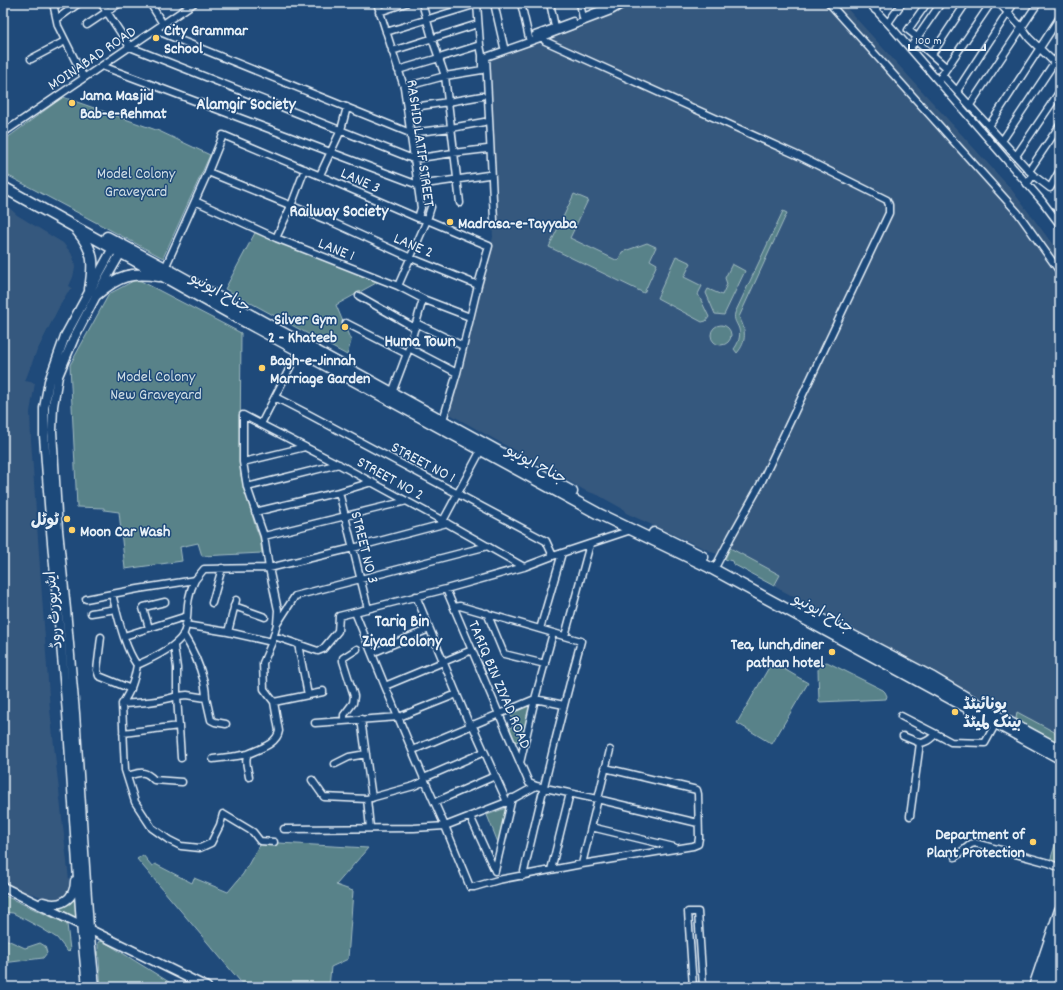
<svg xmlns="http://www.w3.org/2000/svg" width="1063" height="990" font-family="Dekko,'Playpen Sans Arabic',sans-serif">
<rect width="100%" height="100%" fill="#1f4a7a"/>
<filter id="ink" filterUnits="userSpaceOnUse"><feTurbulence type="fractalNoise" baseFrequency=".025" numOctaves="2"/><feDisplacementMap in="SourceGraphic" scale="8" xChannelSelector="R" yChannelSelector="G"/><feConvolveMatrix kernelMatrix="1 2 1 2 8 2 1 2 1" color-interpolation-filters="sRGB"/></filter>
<g filter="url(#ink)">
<path fill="#36587e" d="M619 3H842L1011 189 1060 254V744L1008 714 904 656 733 564 732 561 725 559 719 554 714 553 626 513 623 509 598 495 586 491 448 413 493 237 483 56 612 8Z
M3 198 9 201 4 203 17 215 63 243 71 253 74 260 75 268 73 277 69 286 72 288 67 293 58 309 35 355 25 381 35 383 30 412 31 440 50 710 70 889 67 895 62 899 55 901 49 900 34 894 27 893 3 881Z"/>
<path fill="#588289" stroke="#a0bac0" d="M63 97 159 131 210 155 163 258 3 173V141Z
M574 194 588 200 570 238 618 261 622 252 647 243 656 247 650 260 657 264 644 293 549 247Z
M783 211 787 213 739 317C746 329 747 342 737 353L734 349C738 344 741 336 739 329 737 323 733 320 735 313Z
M256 231 378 282 336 305 351 341 347 355 225 289Z
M676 256 691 263 684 277 702 286 698 294 709 317 706 321 702 322 657 298Z
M732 264 745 271 724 315 715 314 706 293 708 289 722 295 727 284 725 278Z
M137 279 241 333 240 452 241 476 255 525 260 538 262 553 202 556 198 543 180 547 182 561 125 569 119 512 104 510V508L77 507 70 365 109 294Z
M711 335a10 10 0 1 1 20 0a10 10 0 1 1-20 0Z
M730 548 780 575 774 586 733 564 732 561 725 559Z
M772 662 808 683 772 744 737 723Z
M827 662 883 690 885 692 887 696 886 699 819 702 818 670 820 664Z
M532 704 522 746 521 740 515 742 510 728 513 726 512 724 515 722 514 719 513 720 510 713Z
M1017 712 1060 735V744L1016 719Z
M506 808 499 845 487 815Z
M1060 829V866L1050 861Z
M261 842 368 848 336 885 353 891 348 959 331 967 329 987H245L137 859 143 855 152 866 155 864 192 883 194 878 228 892 243 874Z
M74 894 77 919 55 907Z
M3 895 67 924 70 950 68 952 57 938 41 928 13 913 3 912Z
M3 938 25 948 40 943 45 946 47 953 43 958 3 963Z
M103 941 177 987H101L98 948V942Z"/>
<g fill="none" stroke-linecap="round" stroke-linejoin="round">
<g stroke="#e8f1f8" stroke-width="9">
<path id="minor" d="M53 3 58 26 84 78
M101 3 130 47 413 159 453 153 487 149
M150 3 163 24
M377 3 404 87 421 208 418 218
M422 3 432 38 445 76 460 203
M494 3 504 47
M521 3 529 38
M550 3 555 27
M580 3 583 18
M625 3 611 11 543 37 545 41 801 157 887 200 889 205V213L760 485 731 537 717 564
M829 3 1018 213 1060 272
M869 3 894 30 1042 201 1060 225
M999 3 1022 28 1029 38 1060 68
M875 10 880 3
M379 12 406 3
M583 17 610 6 615 3
M57 19 79 3
M888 23 902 3
M87 25 120 3
M155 30 410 133 451 128 484 122
M386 32 477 4
M535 35 573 21
M917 37 908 30 927 3
M915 40 947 68
M910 48 941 3
M392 51 478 24
M932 54 966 3
M31 59 65 41
M102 66 418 185 488 175
M398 70 439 58 480 45
M942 75 1033 175
M940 78 991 3
M404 87 445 76 482 70V55L480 45 477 3
M957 91 1014 3
M970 105 1038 3
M407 108 448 102 482 96
M989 126 1060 17
M3 133 194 3
M1002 141 1060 54
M1016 156 1060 91
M1029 171 1060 125
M208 172 334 223 411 258 478 285
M320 175 341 130 347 107
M1027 184 1033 175 1050 188 1060 170
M195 201 276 238 398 286 423 299 470 317
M494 220 486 57 543 37
M276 238 291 206 305 169
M165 268 208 172 223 135 323 177 418 218 427 220 489 246 478 285 457 373 443 420
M398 286 427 220 431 207
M359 296 415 328
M346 323 407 354
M416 323 463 346
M409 348 457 373
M392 393 409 348 423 299
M275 397 308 414 546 541 553 556
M261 424 299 350
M243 462 305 447
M247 487 339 464
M339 492 368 609
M255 512 339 492 372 482
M443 521 481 450
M264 536 407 501
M446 589 499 714 529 783 536 786
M112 594C118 616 124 647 137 665 151 659 175 648 183 635 189 624 186 610 189 598 190 592 192 586 195 580
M416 596 470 726
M86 599 138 589 195 580 204 569 269 568 353 548 447 523
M212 603 222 568
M234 606 265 617
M454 607 460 606 581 641C560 719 541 797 523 876
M355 612 385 686 425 781 445 826 470 887H474L498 880 582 864 610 750
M91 613 116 609
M487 613 504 654 545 664
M277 624 278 610 269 568 264 536 247 487 243 462V415L340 465 443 521 524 567
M185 625 228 632 272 642
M149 628 143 608 144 607 165 602
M540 629 562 553
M228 632 236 600
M124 636 187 616
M274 636 318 651 323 649 338 631 339 616 446 589 524 567 553 556 631 530
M565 636 590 544
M101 637 97 670 99 676 131 689
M298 644 308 695
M372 653 429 629
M137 665C134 682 131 690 122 704 140 703 159 702 177 696V668L174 646
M385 686 472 650
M206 698 211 720 215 722 226 724
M274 702 323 692V691
M122 704 125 770 135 802 152 828 169 840 181 846 200 848 211 843 220 825 223 814 253 832 260 841 274 842
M901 716 936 734
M361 719 372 798
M344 721V715L353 703 354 696 343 661V658L357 649
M315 723 399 717 457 694
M472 724 507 802
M123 733 179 726
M903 736 920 743
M413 750 535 699 564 705
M181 758 177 696 187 695 206 698C206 693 205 687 204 682 200 666 192 648 183 634
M213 759 237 756 248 754
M520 763 535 699 553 633
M335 764 349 757 366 754
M127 776C139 773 144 769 154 780L182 782
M249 777C248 770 244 760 248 754 259 749 277 744 279 731L274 702 264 689 263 663 272 642 277 624 295 596 488 546
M424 778 484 752
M312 780 324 797 367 799 414 786 425 781
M367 799 370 828
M435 802 495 776
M470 816 495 871
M910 816 920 743C927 743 931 738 936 734L951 742 985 743 996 723
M591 827 674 847
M284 829 414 828 445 826 507 802 536 786 597 799 698 823
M955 857 971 844 975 843 1049 863 1060 868
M582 864 693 846 698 844 699 838 698 794 697 790 605 768
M551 870 570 793
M495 871 512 798
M693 987 688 912H698L703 987"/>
</g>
<g stroke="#e8f1f8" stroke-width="11">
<path id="secondary" d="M3 887 207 987
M43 902C59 908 75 900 75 881
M87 987 81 924 67 713 51 531 44 436V408L49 381 65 336 113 248
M95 987 89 928 75 713 66 609 58 530 52 431 53 406 58 376 74 338 97 294 123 249"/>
</g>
<g stroke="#e8f1f8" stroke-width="13">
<path id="trunk" d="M3 187 231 314 355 381 597 513 709 567 1060 758
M77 230C95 251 94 264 90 289
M107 237 165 268 572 492
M97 294C119 275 131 272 159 276
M654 533 703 557
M807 612 933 678 999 717 1060 750
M1034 987 1060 910
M1043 987 1060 937
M1051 987 1060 960"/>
</g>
<use href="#minor" stroke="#1f4a7a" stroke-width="6"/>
<use href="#secondary" stroke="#1f4a7a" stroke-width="8"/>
<use href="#trunk" stroke="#1f4a7a" stroke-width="10"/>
</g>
</g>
<g fill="#ffd166" stroke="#1f4a7a" stroke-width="1.5">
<circle cx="156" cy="38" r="4"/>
<circle cx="72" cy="103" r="4"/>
<circle cx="450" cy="222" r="4"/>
<circle cx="345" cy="327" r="4"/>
<circle cx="262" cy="368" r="4"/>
<circle cx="67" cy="519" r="4"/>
<circle cx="72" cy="530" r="4"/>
<circle cx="832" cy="652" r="4"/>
<circle cx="955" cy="712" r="4"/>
<circle cx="1033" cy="842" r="4"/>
</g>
<g text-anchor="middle" stroke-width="3" stroke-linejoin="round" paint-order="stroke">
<g font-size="16" font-weight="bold" fill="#e8f1f8" stroke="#1f4a7a" text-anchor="start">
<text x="164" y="35">City Grammar<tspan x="164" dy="18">School</tspan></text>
<text x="80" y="100">Jama Masjid<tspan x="80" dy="18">Bab-e-Rehmat</tspan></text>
<text x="458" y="228">Madrasa-e-Tayyaba</text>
<text x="337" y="324" text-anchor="end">Silver Gym<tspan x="337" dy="18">2 - Khateeb</tspan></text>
<text x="270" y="365">Bagh-e-Jinnah<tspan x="270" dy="18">Marriage Garden</tspan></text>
<text x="59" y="525" text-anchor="end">ٹوٹل</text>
<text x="80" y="536">Moon Car Wash</text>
<text x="824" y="649" text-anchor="end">Tea, lunch,diner<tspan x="824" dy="18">pathan hotel</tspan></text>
<text x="963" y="709">یونائیٹڈ<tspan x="963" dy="18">بینک لمیٹڈ</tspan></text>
<text x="1025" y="839" text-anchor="end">Department of<tspan x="1025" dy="18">Plant Protection</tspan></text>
</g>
<g font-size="16" fill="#e8f1f8" stroke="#1f4a7a">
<text transform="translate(91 57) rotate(-34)" y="6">MOINABAD ROAD</text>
<text transform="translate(422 143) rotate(82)" y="6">RASHID LATIF STREET</text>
<text transform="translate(361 179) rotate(24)" y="6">LANE 3</text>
<text transform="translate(414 244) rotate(23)" y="6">LANE 2</text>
<text transform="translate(337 248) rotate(22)" y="6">LANE 1</text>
<text transform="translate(221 291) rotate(29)" y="6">جناح ایونیو</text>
<text transform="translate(424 461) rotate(28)" y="6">STREET NO 1</text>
<text transform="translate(537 463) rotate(28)" y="6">جناح ایونیو</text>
<text transform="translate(391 477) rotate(29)" y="6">STREET NO 2</text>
<text transform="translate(366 547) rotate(76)" y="6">STREET NO 3</text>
<text transform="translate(52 610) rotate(-95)" y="6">ایئرپورٹ روڈ</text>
<text transform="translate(824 612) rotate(29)" y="6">جناح ایونیو</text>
<text transform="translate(501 684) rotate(67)" y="6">TARIQ BIN ZIYAD ROAD</text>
</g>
<g font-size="16" fill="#d2e0e7" stroke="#1f4a7a">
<text x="136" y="178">Model Colony<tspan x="136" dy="18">Graveyard</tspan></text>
<text x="156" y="381">Model Colony<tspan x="156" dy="18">New Graveyard</tspan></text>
</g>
<g font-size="17" font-weight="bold" fill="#e8f1f8" stroke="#1f4a7a">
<text x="246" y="109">Alamgir Society</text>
<text x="339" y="216">Railway Society</text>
<text x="420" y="346">Huma Town</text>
<text x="402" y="626">Tariq Bin<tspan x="402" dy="20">Ziyad Colony</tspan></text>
</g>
</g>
<rect width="1063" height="990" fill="none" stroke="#1f4a7a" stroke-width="16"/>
<rect x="8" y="8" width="1047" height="974" fill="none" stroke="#e8f1f8" stroke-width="1.5" filter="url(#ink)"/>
<path d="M909 44v6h76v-6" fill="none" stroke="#e8f1f8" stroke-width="2"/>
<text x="915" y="44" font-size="12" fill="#e8f1f8" stroke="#1f4a7a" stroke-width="3" paint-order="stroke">100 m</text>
</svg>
